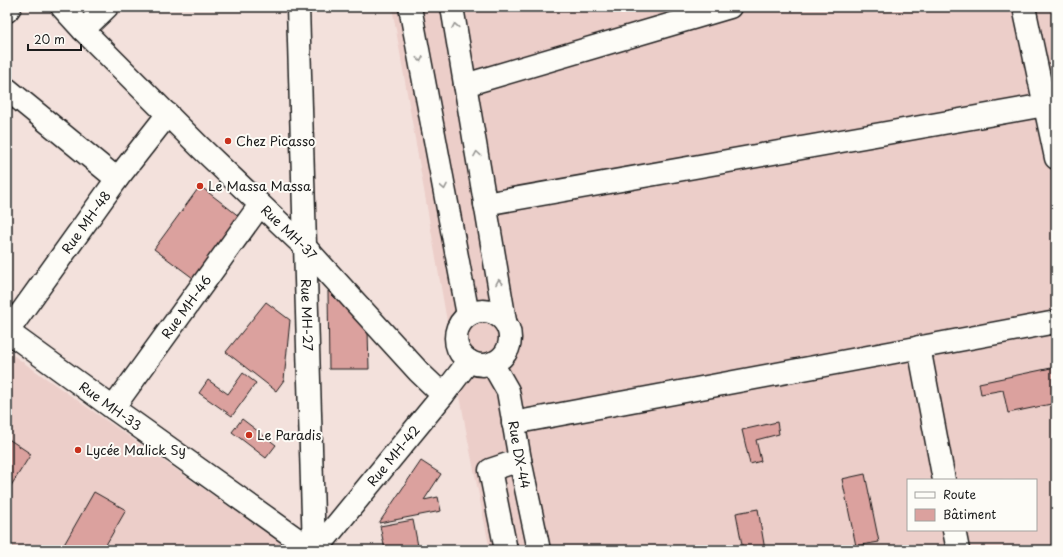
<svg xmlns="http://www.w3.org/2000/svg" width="1063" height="557" font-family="'Playpen Sans',sans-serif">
<rect width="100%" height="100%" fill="#f3e1dc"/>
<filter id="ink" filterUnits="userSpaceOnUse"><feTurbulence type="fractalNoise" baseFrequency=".025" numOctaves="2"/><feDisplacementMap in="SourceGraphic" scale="8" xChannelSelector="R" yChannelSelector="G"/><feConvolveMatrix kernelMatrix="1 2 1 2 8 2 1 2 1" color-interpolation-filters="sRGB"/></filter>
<g filter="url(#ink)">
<path fill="#eccec9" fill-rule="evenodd" d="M392 7H1056V550H490L466 430ZM908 480H1036V530H908Z
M7 351 291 550H7Z"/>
<path fill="#dba19e" stroke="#1c1c1c" d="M200 186 240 217 193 278 154 249Z
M328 291 368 331 369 369H329Z
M266 302 290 320 284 380 276 391 226 352Z
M1056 367V403L1008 413 1003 390 981 394 979 383Z
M243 373 256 383 232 416 199 393 208 380 228 394Z
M242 419 276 445 266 458 232 432Z
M777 422 779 434 756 440 761 461 750 464 742 430Z
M7 438 31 454 7 492Z
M421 461 441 474 424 500 438 497 441 511 379 523Z
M865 474 879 542 856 546 842 479Z
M94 492 126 510 103 550H61Z
M758 509 765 550H743L736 513Z
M413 520 418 546 398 550H385L380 526Z
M418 546 419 550H402Z"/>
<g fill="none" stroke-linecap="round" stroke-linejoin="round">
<g stroke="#1c1c1c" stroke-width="25">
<g id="minor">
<path id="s1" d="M62 7 83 30 201 148 305 247 419 372 443 395"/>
<path id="s2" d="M298 7 314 550"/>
<path d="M410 7 468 315"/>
<path d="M452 7 505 321"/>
<path d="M1024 7 1056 158"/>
<path d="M7 11 10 7"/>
<path d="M83 30 107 7"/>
<path d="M465 85 730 7"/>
<path d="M7 89 117 179"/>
<path d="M485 204 1045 105"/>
<circle cx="483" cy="338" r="27"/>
<path id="s3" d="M7 331 113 408 312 550"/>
<path id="s4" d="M8 331 117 179 168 114"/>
<path d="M919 347 944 480"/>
<path id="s5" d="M492 363 508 391 520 460 539 550"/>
<path id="s6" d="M113 408 260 205"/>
<path d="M513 423 1056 322"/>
<path d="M954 530 958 550"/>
<path id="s7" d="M316 550 443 395 469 361"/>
<path d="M506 550 490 470 520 460"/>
</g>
</g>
<use href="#minor" stroke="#fdfcf7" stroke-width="22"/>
</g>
<defs><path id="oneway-chevron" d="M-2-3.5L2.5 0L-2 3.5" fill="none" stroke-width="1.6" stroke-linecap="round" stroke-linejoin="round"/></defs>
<g stroke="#989794">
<use href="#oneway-chevron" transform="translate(455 26) rotate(-100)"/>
<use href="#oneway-chevron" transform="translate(420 59) rotate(79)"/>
<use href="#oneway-chevron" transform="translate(477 154) rotate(-99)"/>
<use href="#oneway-chevron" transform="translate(444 187) rotate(79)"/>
<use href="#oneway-chevron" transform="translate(499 282) rotate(-100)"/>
</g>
</g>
<g fill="#c8321e" stroke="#fdfcf7" stroke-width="1.5">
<circle cx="228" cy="141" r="4"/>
<circle cx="200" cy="186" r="4"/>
<circle cx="249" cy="435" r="4"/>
<circle cx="78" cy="450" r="4"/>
</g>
<g text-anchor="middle" stroke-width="4" stroke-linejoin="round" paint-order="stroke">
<g font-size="13" fill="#1c1c1c" stroke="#fdfcf7" text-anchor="start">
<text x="236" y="146">Chez Picasso</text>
<text x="208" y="191">Le Massa Massa</text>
<text x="257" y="440">Le Paradis</text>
<text x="86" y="455">Lycée Malick Sy</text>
</g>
<g font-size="13" fill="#1c1c1c" stroke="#fdfcf7">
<text dy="5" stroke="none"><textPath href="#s4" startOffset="134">Rue MH-48</textPath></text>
<text dy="5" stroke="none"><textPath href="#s1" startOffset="320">Rue MH-37</textPath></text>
<text dy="5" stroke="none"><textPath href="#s6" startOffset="125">Rue MH-46</textPath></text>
<text dy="5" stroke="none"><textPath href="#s2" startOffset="308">Rue MH-27</textPath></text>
<text dy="5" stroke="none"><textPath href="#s3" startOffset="128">Rue MH-33</textPath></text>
<text dy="5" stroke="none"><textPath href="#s5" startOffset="97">Rue DX-44</textPath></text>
<text dy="5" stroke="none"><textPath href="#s7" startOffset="122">Rue MH-42</textPath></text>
</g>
</g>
<rect width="1063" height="557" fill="none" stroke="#fdfcf7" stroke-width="24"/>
<rect x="12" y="12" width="1039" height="533" fill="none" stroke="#1c1c1c" stroke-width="1.5" filter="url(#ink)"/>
<rect x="907" y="479" width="130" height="52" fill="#fdfcf7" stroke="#a3a29f"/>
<rect x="915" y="492" width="20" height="6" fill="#fdfcf7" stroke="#a3a29f"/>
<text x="943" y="499" font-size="12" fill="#1c1c1c">Route</text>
<rect x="915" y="509" width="20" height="12" fill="#dba19e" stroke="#a3a29f"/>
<text x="943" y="519" font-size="12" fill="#1c1c1c">Bâtiment</text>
<path d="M28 44v6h53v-6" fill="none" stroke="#1c1c1c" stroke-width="2"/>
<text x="34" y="44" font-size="12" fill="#1c1c1c" stroke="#fdfcf7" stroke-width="3" paint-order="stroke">20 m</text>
</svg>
